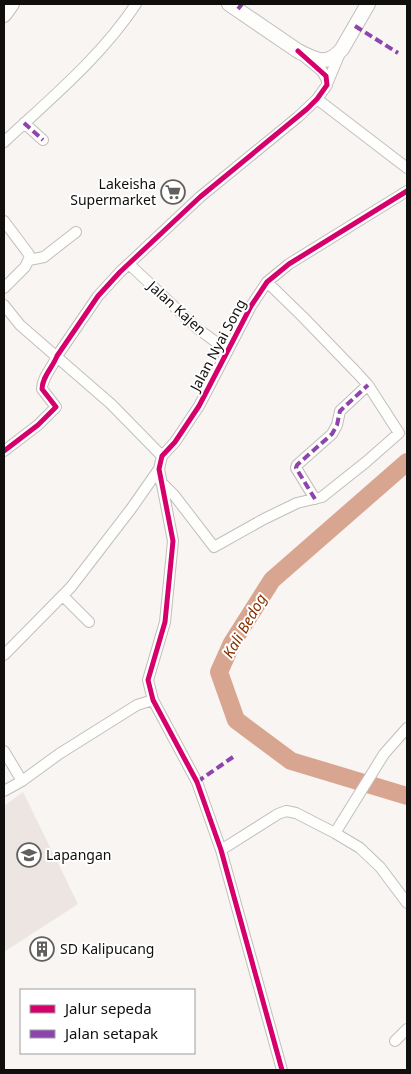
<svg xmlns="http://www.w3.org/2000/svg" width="411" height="1074" font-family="'Noto Sans',sans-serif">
<rect width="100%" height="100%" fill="#f8f5f3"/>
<path fill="#ede5e1" d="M23 792 78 904 4 952V806Z"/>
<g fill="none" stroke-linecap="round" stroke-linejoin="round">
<path stroke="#d8a590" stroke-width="18" d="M407 462 272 580 232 643 219 672 236 720 291 761 407 796"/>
<g stroke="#c1bfbe" stroke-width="12">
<path id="minor" d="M327 84 340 53
M317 99 407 168
M24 123 43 140
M4 142C50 99 101 57 136 4
M4 221 28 253 30 257 25 267 4 288
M29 260 44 257 76 232
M129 264 198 329 227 350
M4 305 20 325 111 404 162 456
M4 451 38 425 56 407 42 389C42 377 53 367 57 356L98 296 120 272 200 197 298 117 317 99 327 85V80L322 71 306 58
M161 482 174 495 214 547 264 519 297 503 322 497 366 462 399 433 368 385 358 374 303 317 267 282
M315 499 296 468 297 465 332 434 337 425 340 411 368 385
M63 596 89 622
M4 655 71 587 131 509 159 469
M4 751 22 781
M4 791 22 781 59 754 137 705 153 700
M335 833 384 754 407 728
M221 850 278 814 286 811 296 813 335 833 360 848 380 867 407 903
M395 1041 407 1029
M282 1070 221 850 197 782 153 700 148 680 165 622 173 541 159 469 162 456 175 442 199 406 251 306 267 282 289 264 407 191"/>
</g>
<g stroke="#c1bfbe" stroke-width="16">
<path id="secondary" d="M229 4 298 51C316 60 327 67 342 49L368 4
M4 15 12 4"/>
</g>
<use href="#minor" stroke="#fefefd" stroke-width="10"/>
<use href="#secondary" stroke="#fefefd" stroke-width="14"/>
<path stroke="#8e44ad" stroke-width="4" stroke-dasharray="8 4" stroke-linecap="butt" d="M238 9 242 4
M355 26 398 53
M24 123 43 140
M315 499 296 468 297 465 332 434 337 425 340 411 368 385
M197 782 233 757"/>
<g stroke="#fff" stroke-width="8">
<path id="cycleway" d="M4 451 38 425 56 407 42 389C42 377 53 367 57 356L98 296 120 272 200 197 307 109 317 99 327 85 326 76 298 51
M282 1070 221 850 197 782 153 700 148 680 165 622 173 541 159 469 162 456 175 442 199 406 251 306 267 282 289 264 407 191"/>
</g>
<use href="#cycleway" stroke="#d6006c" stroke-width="5"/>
</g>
<defs>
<g id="supermarket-ring" transform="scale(1.25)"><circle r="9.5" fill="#fff" stroke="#61605e" stroke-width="1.5"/><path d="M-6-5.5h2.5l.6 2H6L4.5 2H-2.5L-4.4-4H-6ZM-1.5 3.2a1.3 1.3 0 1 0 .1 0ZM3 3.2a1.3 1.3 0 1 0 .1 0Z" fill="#61605e"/></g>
<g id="school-ring" transform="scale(1.25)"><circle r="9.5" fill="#fff" stroke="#61605e" stroke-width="1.5"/><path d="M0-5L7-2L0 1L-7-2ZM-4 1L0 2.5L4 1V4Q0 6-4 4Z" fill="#61605e"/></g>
<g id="building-ring" transform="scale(1.25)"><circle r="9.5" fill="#fff" stroke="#61605e" stroke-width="1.5"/><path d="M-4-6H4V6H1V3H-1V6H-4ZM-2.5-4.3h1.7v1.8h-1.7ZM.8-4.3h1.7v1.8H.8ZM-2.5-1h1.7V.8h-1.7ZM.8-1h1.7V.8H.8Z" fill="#61605e"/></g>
</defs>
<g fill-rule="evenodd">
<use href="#supermarket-ring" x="173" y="192"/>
<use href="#school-ring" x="29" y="855"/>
<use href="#building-ring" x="42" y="949"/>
</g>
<g text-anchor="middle" stroke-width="4" stroke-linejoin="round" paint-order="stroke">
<g font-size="14" fill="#100f0e" stroke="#fff" text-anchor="start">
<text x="156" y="189" text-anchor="end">Lakeisha<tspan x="156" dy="16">Supermarket</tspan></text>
<text x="46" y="860">Lapangan</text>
<text x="60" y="954">SD Kalipucang</text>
</g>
<g font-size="14" fill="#100f0e" stroke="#fff">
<text transform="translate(177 308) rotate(42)" y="5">Jalan Kajen</text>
<text transform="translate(218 345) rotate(-62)" y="5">Jalan Nyai Song</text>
</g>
<g font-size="15" font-style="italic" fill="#863100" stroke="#fff">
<text transform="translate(245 626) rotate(-60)" y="5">Kali Bedog</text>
</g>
</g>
<rect width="411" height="1074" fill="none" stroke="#100f0e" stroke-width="10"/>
<rect x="20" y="989" width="175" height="65" fill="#ffffff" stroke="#9f9f9f"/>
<rect x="30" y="1005" width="25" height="8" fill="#d6006c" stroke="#9f9f9f"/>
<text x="65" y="1014" font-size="15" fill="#100f0e">Jalur sepeda</text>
<rect x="30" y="1030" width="25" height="8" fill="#8e44ad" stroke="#9f9f9f"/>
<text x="65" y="1039" font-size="15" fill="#100f0e">Jalan setapak</text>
</svg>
